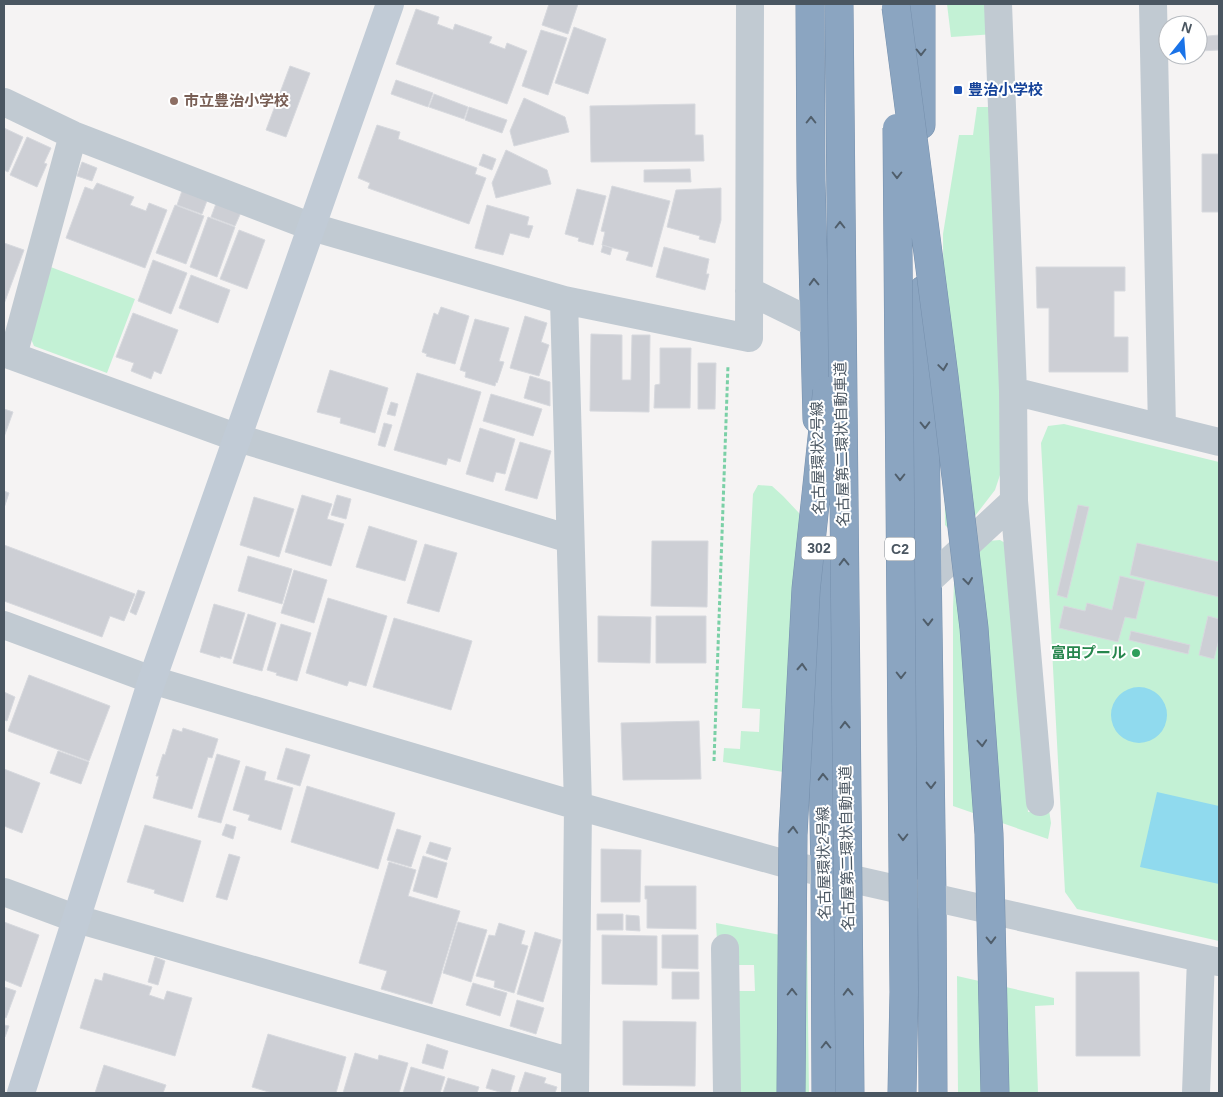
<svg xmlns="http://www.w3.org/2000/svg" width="1223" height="1097" font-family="Arial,'Noto Sans JP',sans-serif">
<rect width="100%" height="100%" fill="#f5f3f3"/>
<path fill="#c3f1d5" d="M947 4H992L995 34 951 37Z
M977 107H994L1001 472 995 490 965 529 954 534 945 525 943 234 959 135H973Z
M48 266 135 299 107 373 34 346 29 334Z
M1064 424 1219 462V941L1077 909 1065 892 1041 443 1048 426Z
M758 485 772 486 783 496 799 513 806 536 808 776 723 762 724 748 740 749 741 731 759 732 760 709 742 708 753 494Z
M1000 540 1012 547 1028 812 1049 810 1051 823 1048 839 953 806V608L954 583 960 564 988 541Z
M716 923 807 940 809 1093H735L734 991H755L754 965H734L717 941Z
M957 976 1054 998V1005L1035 1006 1038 1093H958Z"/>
<path fill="#90daee" d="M1111 715a28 28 0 1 1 56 0a28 28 0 1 1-56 0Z
M1157 792 1219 806V884L1140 867Z"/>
<path fill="#cdcfd5" stroke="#d7d9de" d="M549 4H578L568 34 542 25Z
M416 9 439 17 437 24 453 30 455 24 492 37 489 43 505 49 507 43 527 51 507 104 396 64Z
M574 27 606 39 588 94 555 83Z
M541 30 567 38 548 95 522 86Z
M1219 35V50L1199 51 1198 37Z
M290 66 310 73 286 137 266 130Z
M396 80 433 93 428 107 391 94Z
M434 94 468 107 464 119 429 107Z
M524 98 565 117 569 132 514 146 510 131Z
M695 104V135H703L704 161 591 162 590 106Z
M469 107 507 120 502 133 465 120Z
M377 125 400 132 398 139 477 168 475 174 486 178 469 224 368 188 370 183 358 178Z
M4 128 23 137 8 172 4 170Z
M27 137 51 148 44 163 47 164 37 187 10 175Z
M506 150 547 170 551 184 496 198 492 183Z
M483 154 496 159 492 170 479 165Z
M1202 154H1219V212H1202Z
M82 162 97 168 92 181 77 176Z
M690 169 691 182H644V170Z
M97 183 134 197 130 205 146 211 149 203 167 210 145 268 66 238 85 187 93 190Z
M612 186 670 201 652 267 626 260 629 252 602 245 605 232 601 231Z
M183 188 208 198 202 214 177 205Z
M721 188V220L715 243 699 239 700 236 667 227 676 190Z
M577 189 606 196 593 245 578 241 579 238 565 234Z
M217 201 242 210 235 226 211 217Z
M175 205 204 216 186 264 156 253Z
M487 205 529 217 527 225 533 226 529 238 510 233 503 255 475 248Z
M208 217 235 227 217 277 190 267Z
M239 230 265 240 247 289 220 279Z
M4 243 24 250 4 304Z
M603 245 612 248 610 255 601 252Z
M664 247 709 259 706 274H709L705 290 656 277Z
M153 260 187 273 171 314 138 301Z
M1036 267H1125V291H1114V337H1128V372H1049V308H1037Z
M191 275 230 290 218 323 179 308Z
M441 307 469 316 455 364 426 356 427 354 422 352 434 313 438 315Z
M133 313 178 330 161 374 154 371 151 379 131 371 134 363 116 357Z
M525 316 547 323 541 342 549 345 539 376 510 368Z
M475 319 509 328 499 361 504 362 497 383 496 382 495 386 465 377 466 372 460 370Z
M591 334 622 335V380H631L632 335H650L649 412 590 411Z
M660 348H691L690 408H654L655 385 660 384Z
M698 363H716L715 409H698Z
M330 370 388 388 375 433 340 423 341 418 317 412Z
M417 373 481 392 460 462 448 458 446 465 394 450Z
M530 376 550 382V406L524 398Z
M491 394 542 409 533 436 483 421Z
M391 402 398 404 395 416 387 414Z
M4 409 13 412 4 437Z
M384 423 392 425 385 447 378 445Z
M480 428 515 439 505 474 496 472 493 482 466 474Z
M520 442 551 451 537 499 505 490Z
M4 491 9 493 4 508Z
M302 495 332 504 327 519 344 524 331 566 285 552Z
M337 495 351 499 346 519 331 515Z
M254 497 294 509 279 557 240 545Z
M1078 505 1089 507 1067 598 1057 595Z
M369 526 417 541 405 581 356 567Z
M652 541H708L707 607 651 606Z
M1137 543 1219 562V597L1130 575Z
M425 544 457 553 439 612 407 603Z
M4 545 135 594 124 621 110 616 102 637 4 601Z
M248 556 292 569 282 604 238 591Z
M294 570 327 580 314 623 281 613Z
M1120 576 1145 582 1136 619 1125 617 1118 642 1059 628 1064 606 1085 611 1087 603 1112 610Z
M138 590 145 592 136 615 130 612Z
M328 598 387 616 366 686 349 681 347 686 306 673Z
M214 604 245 613 231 659 220 656V658L200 652Z
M248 614 276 623 262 671 233 663Z
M598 616 651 617 650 663 598 662Z
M656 616H706V663H656Z
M1208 616 1219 619V639L1214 659 1199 655Z
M394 618 472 641 451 710 373 687Z
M281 624 311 633 297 681 276 675 277 673 267 670Z
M1131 631 1190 645 1188 654 1129 640Z
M29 675 110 706 89 761 8 731Z
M4 692 15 697 7 721 4 720Z
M699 721 701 779 623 780 621 723Z
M183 728 218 739 212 758 208 757 192 809 153 798 159 776H156L163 754 165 755 173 729 182 732Z
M286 748 310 755 300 786 277 779Z
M58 751 89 762 81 784 50 773Z
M217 754 240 761 221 823 198 817Z
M246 766 266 772 264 780 293 788 281 830 248 820 250 815 233 810Z
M4 769 40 783 22 833 4 826Z
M307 786 395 813 378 869 291 842Z
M226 824 236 827 233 839 222 835Z
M145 825 201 841 183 902 154 893 155 890 127 882Z
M397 829 421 836 411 867 387 860Z
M430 842 451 848 447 860 426 853Z
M601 849 641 850 640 902H601Z
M229 854 240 857 227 900 216 897Z
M423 856 447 863 437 898 413 891Z
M389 862 416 870 408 896 460 911 432 1004 381 989 387 971 359 963Z
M645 886H696V929L647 928V899H645Z
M597 914H623V930H597Z
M626 915 639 916 640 931 626 930Z
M4 922 39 935 21 987 4 980Z
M458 922 487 930 471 982 443 973Z
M499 923 525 931 521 944 528 946 514 993 494 987 495 981 476 976 489 935 495 936Z
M535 932 561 940 543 1002 517 994Z
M602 935 657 936V985L602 984Z
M662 935H698V969L662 968Z
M155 957 165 961 158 985 148 982Z
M672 972H699V999H672Z
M1076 972H1139L1140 1056H1076Z
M104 973 152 987 149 995 164 1000 167 991 192 998 175 1056 80 1028 95 979 102 981Z
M473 983 507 993 500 1016 466 1005Z
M4 987 16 991 6 1018 4 1017Z
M517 1000 544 1008 536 1034 510 1026Z
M623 1021 696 1022 695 1086 623 1085Z
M4 1025 9 1026 5 1037 4 1036Z
M268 1034 346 1057 336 1093H272L252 1087Z
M427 1044 448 1051 443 1069 422 1063Z
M355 1053 378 1060 379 1055 408 1063 399 1093H343Z
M104 1065 166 1085 163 1093H95Z
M411 1067 445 1077 440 1093H403Z
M492 1069 515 1076 510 1093H503L486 1088Z
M525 1072 546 1078 544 1083 557 1087 555 1093H518Z
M448 1078 479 1087 477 1093H443Z"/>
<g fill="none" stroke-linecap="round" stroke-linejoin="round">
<g stroke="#7690ad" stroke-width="29">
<path id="highway" d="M810 4 811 180 817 419
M921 125V4
M923 290 932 896 933 1093
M819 552 825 873 826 1093"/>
</g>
<path stroke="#7ad0a6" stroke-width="3" stroke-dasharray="4 2.5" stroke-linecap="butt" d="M714 761 728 365"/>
<path stroke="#c1cad2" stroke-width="28" d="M998 4 1013 391
M1153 4 1162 428
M4 102 73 135 312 227 564 300 749 338 750 4
M749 291 816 324
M564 300 578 806 575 1093
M4 353 238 438 570 539
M13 356 73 135
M928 581 1014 501
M4 625 152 680 578 806 786 864 1219 962
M1040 802 1014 501 1013 391 1219 442
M4 892 77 919 575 1063
M725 948 727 1093
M1196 1093 1201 958"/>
<path stroke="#c1cbd6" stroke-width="28" d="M21 1093 152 680 390 4"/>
<use href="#highway" stroke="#8ba5c1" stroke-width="28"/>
<g stroke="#7690ad" stroke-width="29" stroke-linecap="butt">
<path id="highway-bridge" d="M839 4 850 1093
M896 7 944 376 974 628 989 834 995 1093
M897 128 904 992 902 1093
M791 1093 793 835 806 589 827 391"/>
</g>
<use href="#highway-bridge" stroke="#8ba5c1" stroke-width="28"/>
</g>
<defs><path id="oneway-chevron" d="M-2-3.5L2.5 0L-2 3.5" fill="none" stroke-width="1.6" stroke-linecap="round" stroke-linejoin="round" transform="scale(1.25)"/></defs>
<g stroke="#505e6b">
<use href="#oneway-chevron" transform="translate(921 52) rotate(90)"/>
<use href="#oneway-chevron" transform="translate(811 120) rotate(-90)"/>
<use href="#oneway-chevron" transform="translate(897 175) rotate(90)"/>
<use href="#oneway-chevron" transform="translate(840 225) rotate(-90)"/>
<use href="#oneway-chevron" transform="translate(814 282) rotate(-92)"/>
<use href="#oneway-chevron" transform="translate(943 367) rotate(82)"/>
<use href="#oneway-chevron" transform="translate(925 425) rotate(89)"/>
<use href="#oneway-chevron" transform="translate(900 477) rotate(90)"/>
<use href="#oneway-chevron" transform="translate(844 562) rotate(-91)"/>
<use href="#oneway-chevron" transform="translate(968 581) rotate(83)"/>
<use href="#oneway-chevron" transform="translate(928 622) rotate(89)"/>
<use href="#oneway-chevron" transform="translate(802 667) rotate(-87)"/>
<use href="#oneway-chevron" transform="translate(901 675) rotate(90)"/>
<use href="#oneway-chevron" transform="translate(845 725) rotate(-91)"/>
<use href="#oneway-chevron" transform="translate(982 743) rotate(86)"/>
<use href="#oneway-chevron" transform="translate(823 777) rotate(-91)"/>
<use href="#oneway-chevron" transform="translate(931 785) rotate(89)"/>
<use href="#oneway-chevron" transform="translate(793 830) rotate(-87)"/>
<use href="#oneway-chevron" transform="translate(903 837) rotate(90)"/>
<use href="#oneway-chevron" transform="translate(991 940) rotate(89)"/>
<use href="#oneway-chevron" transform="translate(792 992) rotate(-90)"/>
<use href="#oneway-chevron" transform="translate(848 992) rotate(-91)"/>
<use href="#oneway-chevron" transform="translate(826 1045) rotate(-90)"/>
</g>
<rect fill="#1a4fb4" stroke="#fff" stroke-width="2" x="953" y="85" width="10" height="10" rx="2.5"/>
<circle fill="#8d6e63" stroke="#fff" stroke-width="2" cx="174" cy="101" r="5"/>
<circle fill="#2e9e5b" stroke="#fff" stroke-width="2" cx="1136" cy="653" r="5"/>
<g text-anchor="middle" stroke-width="4" stroke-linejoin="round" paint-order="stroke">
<g fill="#fff" stroke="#808990" stroke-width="1">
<rect x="801.5" y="536.5" width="35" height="23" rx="4"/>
<rect x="885" y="537.5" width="30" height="23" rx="4"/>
</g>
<g font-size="14" font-weight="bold" fill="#4a5661">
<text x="819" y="553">302</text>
<text x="900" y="554">C2</text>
</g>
<g font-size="15" font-weight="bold" fill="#164399" stroke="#fff" text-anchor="start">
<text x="968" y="95">豊治小学校</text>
</g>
<g font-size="15" font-weight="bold" fill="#785e54" stroke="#fff" text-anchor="start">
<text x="184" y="106">市立豊治小学校</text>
</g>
<g font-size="15" fill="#4a5661" stroke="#fff">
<text transform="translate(842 444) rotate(-91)" y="5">名古屋第二環状自動車道</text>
<text transform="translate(818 458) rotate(-91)" y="5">名古屋環状2号線</text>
<text transform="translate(847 848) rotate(-91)" y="5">名古屋第二環状自動車道</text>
<text transform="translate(824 863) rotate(-91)" y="5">名古屋環状2号線</text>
</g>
<g font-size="15" font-weight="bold" fill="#27864d" stroke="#fff" text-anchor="end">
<text x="1126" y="658">富田プール</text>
</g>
</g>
<rect width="1223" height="1097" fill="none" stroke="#4a5661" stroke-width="10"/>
<g transform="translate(1183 40) rotate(17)"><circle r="24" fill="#ffffff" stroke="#b7bbc0"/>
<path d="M0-4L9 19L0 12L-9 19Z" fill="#1a73e8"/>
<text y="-8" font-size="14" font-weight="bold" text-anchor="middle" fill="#4a5661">N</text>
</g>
</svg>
